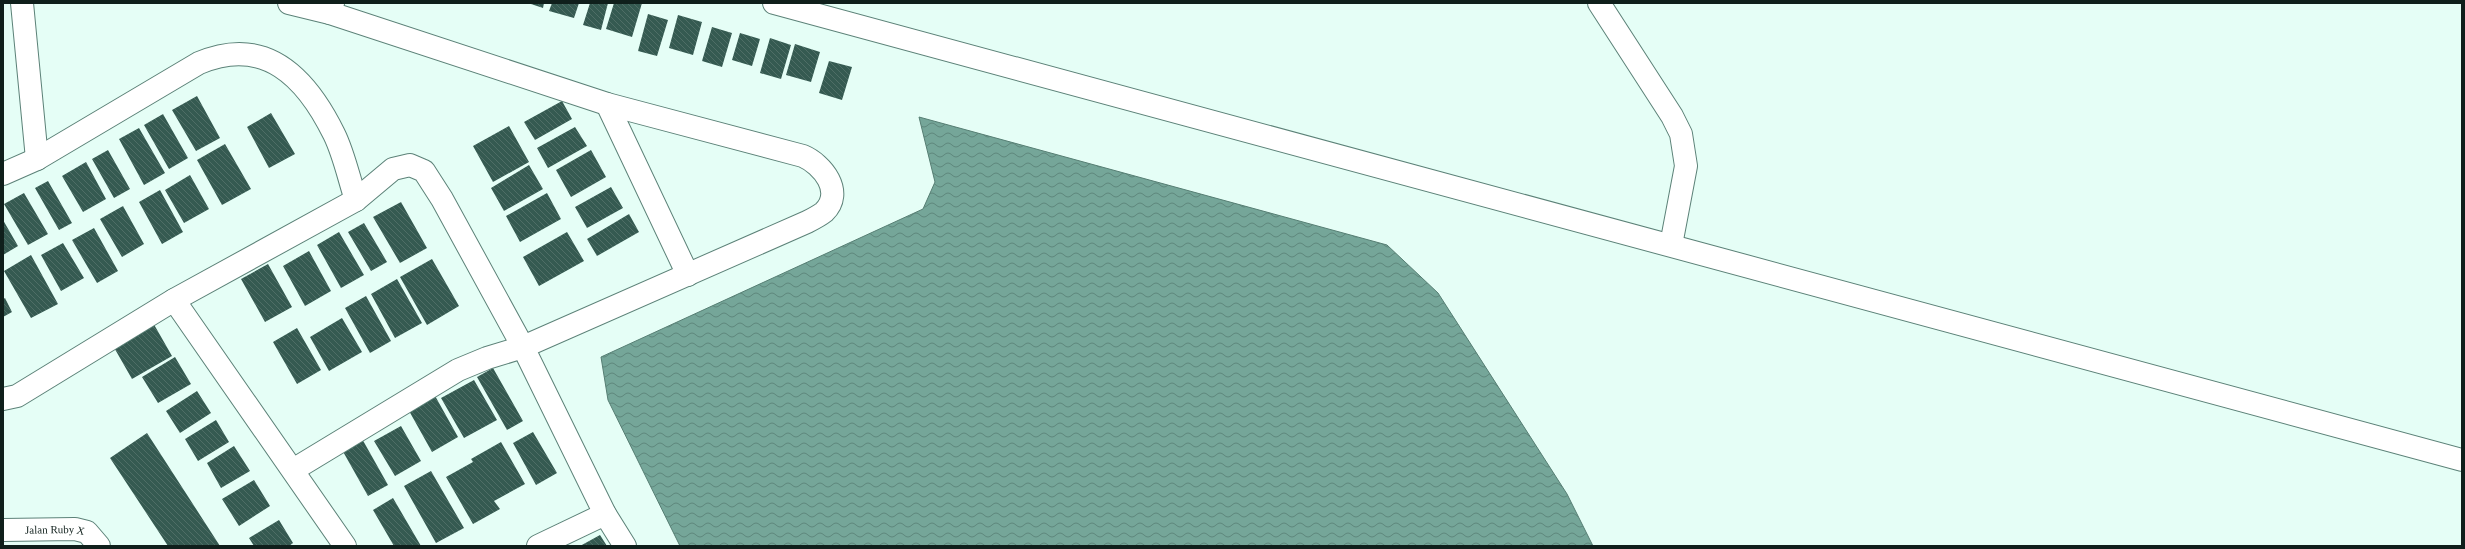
<svg xmlns="http://www.w3.org/2000/svg" width="2465" height="549" font-family="'Times New Roman',serif">
<defs>
<pattern id="water-waves" width="16" height="10" patternUnits="userSpaceOnUse"><rect width="16" height="10" fill="#75a699"/><path d="M0 5q4-4 8 0t8 0" fill="none" stroke="#5e877c"/></pattern>
<pattern id="building-back-hatch" width="6" height="6" patternUnits="userSpaceOnUse"><rect width="6" height="6" fill="#355a51"/><path d="M-1 5l2 2M0 0l6 6M5-1l2 2" fill="none" stroke="#4f6e66"/></pattern>
</defs>
<rect width="100%" height="100%" fill="#e5fef6"/>
<path fill="url(#water-waves)" stroke="#567e73" d="M919 117 1387 245 1438 293 1567 494 1593 546H680L608 400 601 357 923 209 935 182Z"/>
<path fill="url(#building-back-hatch)" d="M528 3H544L543 8Z
M552 3H579L574 18 549 11Z
M590 3H608L601 30 583 25Z
M614 3H642L632 37 606 29Z
M648 14 668 20 657 56 638 51Z
M678 15 702 22 693 55 669 48Z
M712 27 732 33 722 67 702 61Z
M740 33 760 39 752 66 732 60Z
M770 38 791 45 781 79 760 73Z
M795 44 820 52 811 82 786 75Z
M829 61 852 67 842 100 819 93Z
M197 96 220 138 196 151 172 110Z
M562 101 572 119 535 140 524 122Z
M271 113 295 154 269 168 247 127Z
M163 114 188 158 169 169 144 125Z
M509 126 529 162 493 182 473 146Z
M575 127 587 146 548 168 537 148Z
M139 128 165 173 144 185 119 139Z
M225 144 251 189 222 205 197 160Z
M108 150 130 189 114 198 92 159Z
M591 150 606 177 571 197 556 170Z
M86 162 106 199 83 212 62 176Z
M529 165 543 189 504 211 491 188Z
M190 175 209 209 184 223 165 190Z
M48 181 72 223 59 230 35 188Z
M611 187 623 208 587 228 575 207Z
M160 190 183 232 162 244 139 202Z
M24 193 48 234 28 245 4 204Z
M547 193 561 219 520 242 506 216Z
M401 202 427 248 400 263 373 217Z
M123 206 144 244 122 257 100 219Z
M629 214 639 232 597 256 587 239Z
M3 220 18 246 3 255Z
M364 223 387 262 371 271 348 232Z
M94 228 118 271 97 283 72 240Z
M339 232 364 275 341 288 317 245Z
M567 232 584 261 539 286 523 257Z
M63 243 84 278 61 291 41 255Z
M309 251 331 291 305 306 283 266Z
M31 255 58 304 31 318 4 271Z
M432 259 459 306 427 325 400 277Z
M268 264 292 307 265 322 241 279Z
M397 279 422 323 395 338 371 294Z
M366 296 391 341 370 353 345 308Z
M5 298 12 312 3 317V299Z
M342 318 362 352 329 371 310 337Z
M152 321 172 356 132 379 112 344Z
M297 328 321 370 297 384 273 342Z
M175 357 191 384 158 403 142 377Z
M493 368 523 421 507 430 477 377Z
M474 380 497 420 464 438 441 398Z
M197 391 211 413 180 433 166 411Z
M434 394 458 437 432 452 408 409Z
M216 420 229 442 198 461 185 439Z
M401 426 421 461 395 476 374 441Z
M533 432 557 473 536 485 513 443Z
M147 433 189 498 220 546H168L110 458Z
M361 437 388 485 368 496 341 448Z
M501 442 525 484 494 501 500 509 473 524 446 477 473 462 471 459Z
M234 446 250 471 221 488 207 463Z
M431 471 464 528 436 543 404 486Z
M254 480 270 506 239 526 222 499Z
M393 498 421 546H394L373 510Z
M279 520 293 543 289 546H254L249 538Z
M600 535 607 546H580Z"/>
<g fill="none" stroke-linecap="round" stroke-linejoin="round">
<g stroke="#5c8278" stroke-width="24">
<g id="minor">
<path d="M22 3 37 159"/>
<path d="M289 3 330 13"/>
<path d="M774 3 2462 460"/>
<path d="M1599 3 1672 116 1681 134 1686 166 1671 245"/>
<path d="M607 104 688 275"/>
<path d="M3 174 37 159 199 63C265 35 306 77 334 134 344 154 349 179 356 200"/>
<path d="M174 300 345 546"/>
<path d="M3 399 17 396 174 300 356 200 393 169 410 165 424 171 442 199 523 347 605 514 625 546"/>
<path d="M293 470 458 370 487 358 523 347 807 222C813 219 819 216 824 212 845 192 822 164 803 156L607 104 330 13 333 3"/>
<path id="s1" d="M3 530 75 529 87 532 99 546"/>
<path d="M538 546 605 514"/>
</g>
</g>
<use href="#minor" stroke="#fff" stroke-width="22"/>
</g>
<g text-anchor="middle" stroke-width="4" stroke-linejoin="round" paint-order="stroke">
<g font-size="11" fill="#0f1f1b" stroke="#e5fef6">
<text dy="4" stroke="none"><textPath href="#s1" startOffset="52">Jalan Ruby X</textPath></text>
</g>
</g>
<rect width="2465" height="549" fill="none" stroke="#0f1f1b" stroke-width="8"/>
</svg>
